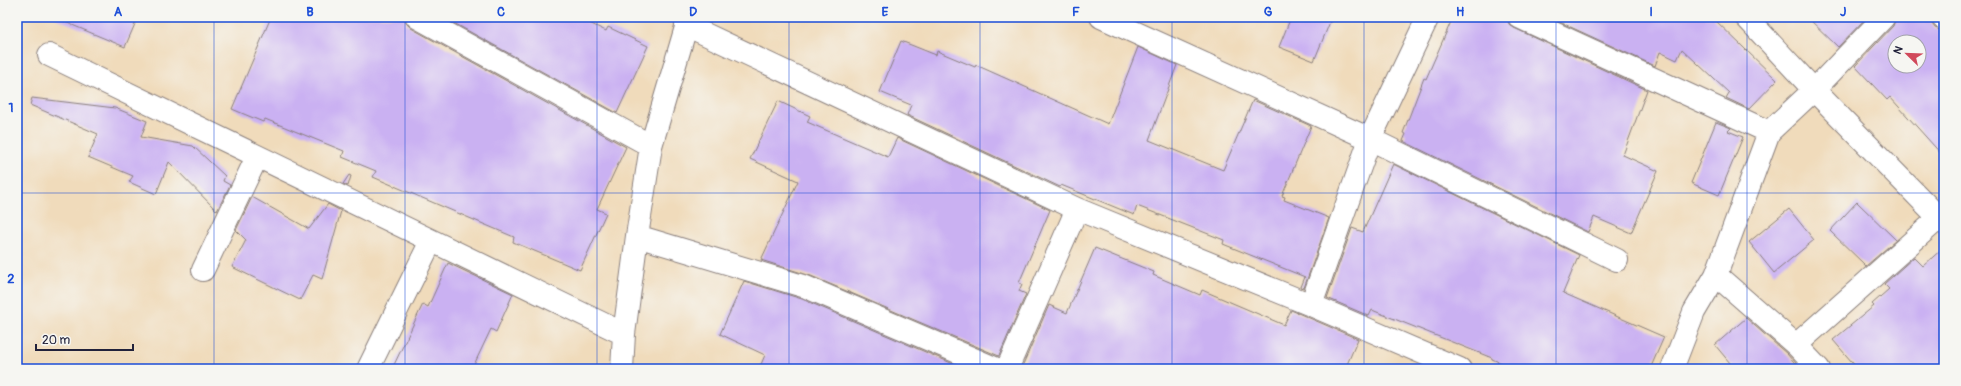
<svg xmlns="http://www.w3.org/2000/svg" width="1961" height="386" font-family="Pangolin,sans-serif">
<rect width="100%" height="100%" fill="#f6f6f2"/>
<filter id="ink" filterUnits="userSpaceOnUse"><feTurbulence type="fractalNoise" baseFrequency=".025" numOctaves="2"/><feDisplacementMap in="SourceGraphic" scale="8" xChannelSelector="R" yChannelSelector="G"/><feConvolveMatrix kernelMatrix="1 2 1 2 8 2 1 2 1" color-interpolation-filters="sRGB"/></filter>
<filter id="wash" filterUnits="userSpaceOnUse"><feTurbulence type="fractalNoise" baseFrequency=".012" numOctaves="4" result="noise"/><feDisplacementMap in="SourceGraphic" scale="16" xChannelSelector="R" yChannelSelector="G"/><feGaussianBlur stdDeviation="0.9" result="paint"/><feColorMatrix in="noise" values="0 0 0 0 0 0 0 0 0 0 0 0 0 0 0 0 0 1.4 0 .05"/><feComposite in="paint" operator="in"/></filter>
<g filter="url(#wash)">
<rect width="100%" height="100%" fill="#f0dbbb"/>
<g id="blocks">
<path fill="#cab1f2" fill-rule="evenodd" d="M53 17H138L125 47Z
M271 17H405L406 23 411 28 626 147 597 209 606 213 580 270 513 242 514 237 373 177 376 171 342 157 344 151 265 119 263 122 232 109Z
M443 17H577L606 31 608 27 648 46 617 113Z
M1291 17H1332L1314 61 1279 47Z
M1453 17H1507L1509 24 1514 28 1647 90 1623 155 1658 171 1631 233 1594 217 1588 232 1403 141 1406 134 1403 133 1424 78 1426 79Z
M1549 17H1712L1777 80 1749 109 1726 98 1729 93 1682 49 1677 60 1660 52 1655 66Z
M1807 17H1867L1838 47Z
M1896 17H1930V21L1935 28 1944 31V157L1890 97 1887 100 1855 66 1893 26ZM1895 42H1919V66H1895Z
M901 41 936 55 937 51 975 67 976 65 1108 124 1138 47 1177 65 1149 140 1223 170 1253 100 1311 126 1282 196 1285 197 1284 200 1329 218 1304 288 1301 287 1305 277 1223 244 1224 240 1137 206 1134 215 1061 185 1060 187 907 115 911 105 880 92Z
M32 98 115 108 147 121 141 137 193 146 225 176 223 181 230 185 217 211 169 162 156 194 129 182 133 176 88 157 98 134 30 105Z
M778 101 810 116 807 122 888 157 897 138 1050 210 1019 283 1022 284 1019 291 1026 294 999 356 811 276 761 260 798 181 750 159Z
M1716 122 1731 128 1728 131 1743 137 1719 195 1691 183Z
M1393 164 1579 255 1563 293 1664 337 1650 369H1515L1492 359V358L1372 310 1369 316 1327 298 1352 228 1363 232Z
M349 175 351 176 348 186 343 184Z
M252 197 309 229 328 204 341 211 322 279 313 275 300 300 232 267 246 240 236 230Z
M1857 202 1896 240 1866 266 1830 231Z
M1789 209 1814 240 1774 273 1749 242Z
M1944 247V369H1858L1833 340 1874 306 1872 304 1889 289 1884 284 1914 257 1923 266Z
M1095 248 1154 272 1153 275 1200 295 1202 290 1284 325 1291 310 1358 339 1345 369H1021L1049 305 1067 313Z
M448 263 513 294 496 332 491 329 472 369H392L423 304 428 307Z
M744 281 802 299 965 369H759L765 355 720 334Z
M1746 318 1787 354 1800 369H1735L1715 345Z"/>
</g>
</g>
<g filter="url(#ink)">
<use href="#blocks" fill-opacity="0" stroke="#897e7b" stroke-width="1"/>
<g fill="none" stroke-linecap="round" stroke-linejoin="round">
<g stroke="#897e7b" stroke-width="24">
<path id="minor" d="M417 17 651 146
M1101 17 1370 139 1617 260
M1519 17 1769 132
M1746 17 1814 90 1944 223
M1942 17 1944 19
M686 25 1077 209 1311 305 1460 369
M49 55 624 334
M637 236 806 287 997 369
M203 270 257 157
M1716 275 1796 345 1819 369
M1311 305 1370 139 1428 17
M1796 345 1939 218
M368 369 431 241
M622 369 624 334 637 236 651 146 689 17
M1007 369 1077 209
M1672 369 1694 312 1716 275 1769 132 1814 90 1884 17"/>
</g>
<use href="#minor" stroke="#fff" stroke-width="22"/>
</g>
</g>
<path fill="none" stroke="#1d4ed8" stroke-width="1" stroke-opacity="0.55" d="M214 17V369M405 17V369M597 17V369M789 17V369M980 17V369M1172 17V369M1364 17V369M1556 17V369M1747 17V369M17 193H1944"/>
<rect width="1961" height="386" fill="none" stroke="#f6f6f2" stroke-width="44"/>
<g transform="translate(1907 54) rotate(293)"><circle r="19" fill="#f6f6f2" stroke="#a1a1a9"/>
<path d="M0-3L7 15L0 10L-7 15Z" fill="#d1495b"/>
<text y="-6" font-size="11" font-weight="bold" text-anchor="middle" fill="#22223b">N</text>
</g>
<path d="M36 344v6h97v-6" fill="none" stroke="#22223b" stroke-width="2"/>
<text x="42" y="344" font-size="12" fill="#22223b" stroke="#f6f6f2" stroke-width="3" paint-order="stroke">20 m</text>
<rect x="22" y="22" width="1917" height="342" fill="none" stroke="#1d4ed8" stroke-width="1.5"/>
<g font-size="13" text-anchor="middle" font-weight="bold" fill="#1d4ed8">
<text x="118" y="16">A</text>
<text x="310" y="16">B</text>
<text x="501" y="16">C</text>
<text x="693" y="16">D</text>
<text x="885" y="16">E</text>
<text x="1076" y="16">F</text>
<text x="1268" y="16">G</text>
<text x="1460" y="16">H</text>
<text x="1651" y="16">I</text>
<text x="1843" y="16">J</text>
<text x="11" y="112">1</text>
<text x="11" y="283">2</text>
</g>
</svg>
